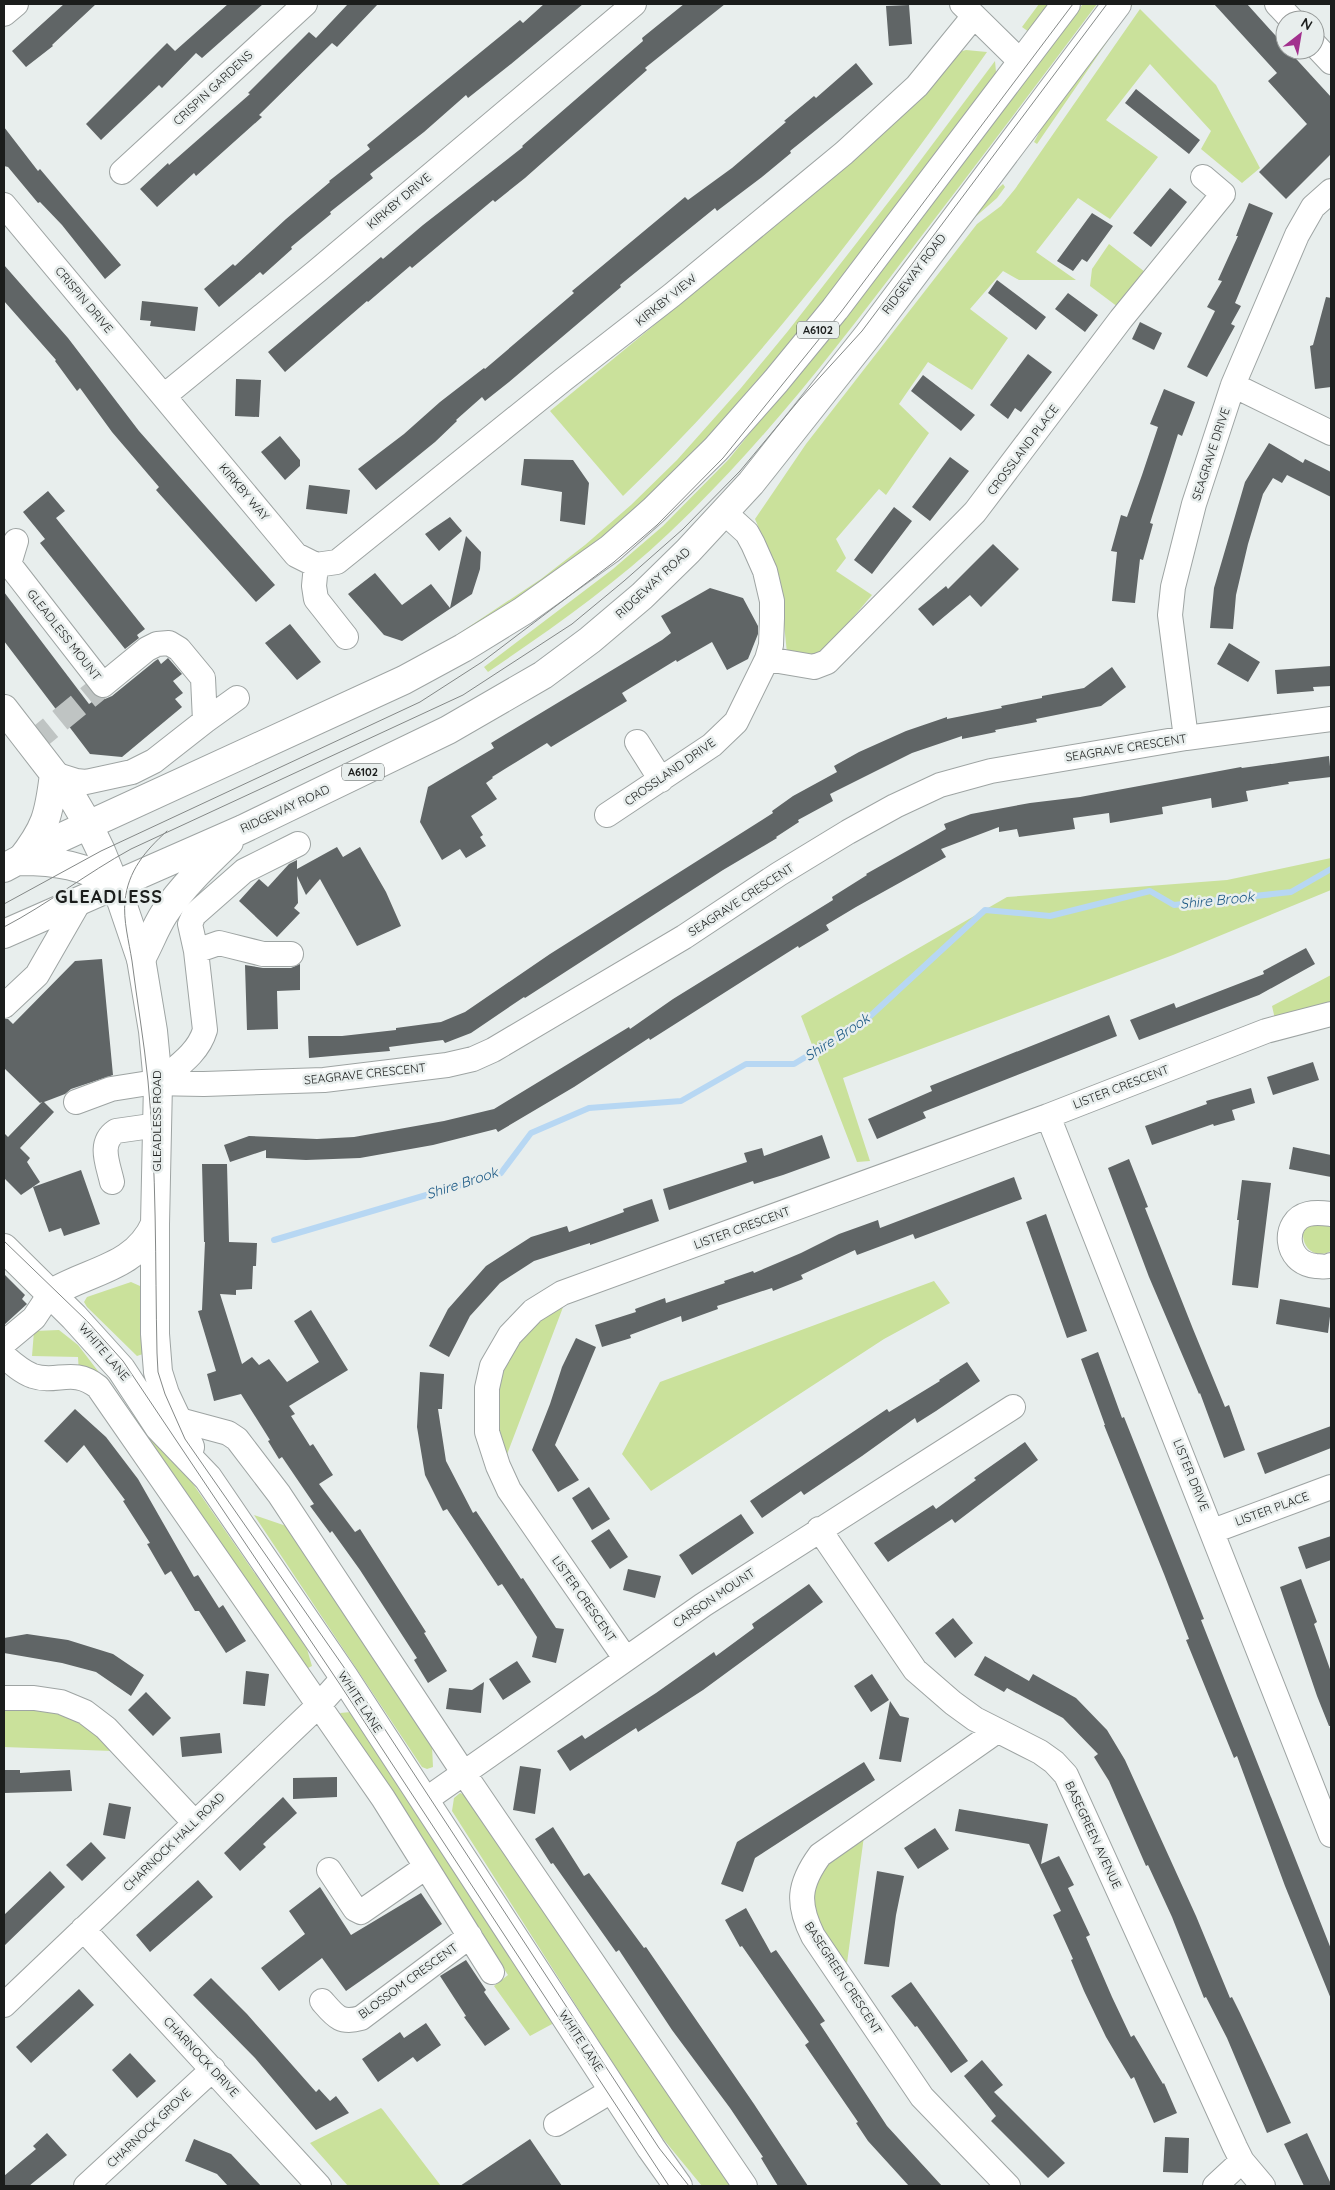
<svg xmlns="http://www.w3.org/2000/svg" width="1335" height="2190" font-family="Quicksand,sans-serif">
<rect width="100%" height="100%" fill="#e8eeed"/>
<path fill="#cae19b" d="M1039 4H1048L1029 32 1022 27Z
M1083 4H1097C1034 88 971 172 907 255 833 353 758 449 669 533 613 586 551 629 488 672L484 667 613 569 663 526 729 459 844 316Z
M1129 4H1133L1037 144 1034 142 1048 116Z
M1140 9 1216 85 1260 168 1242 183 1201 149 1211 131 1150 64 1106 120 1158 157 1110 219 1078 198 1036 252 1076 280H1019L1003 271 970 309 1008 338 972 390 928 362 899 404 929 433 886 495 879 489 836 539 846 558 836 571 872 595 817 660 788 663 779 575 755 519 806 444 977 224 1001 206 1015 189Z
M966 50 987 52C877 208 762 364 623 496L550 411 652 327 921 95 955 53Z
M995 61 996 72 993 82 857 262 734 413 636 511 534 588 461 634 449 640 541 579 585 545 631 505 677 460 741 388 788 331 908 177Z
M1003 184 1005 187 997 198 965 226 963 221Z
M1109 244 1145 272 1118 307 1090 286 1092 269Z
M1331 858V890L1173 955 843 1078 870 1161 857 1162 801 1016 1007 897 1227 880Z
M1331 975V1006L1275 1019 1272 1006Z
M1309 1222H1331V1251C1317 1259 1303 1250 1303 1234Z
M934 1281 950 1303 884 1339 651 1491 622 1454 660 1382Z
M131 1282 140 1286 142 1291 143 1354 137 1356 87 1307 84 1302 87 1297Z
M565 1302 506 1457 500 1444 496 1388 505 1360 522 1330Z
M59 1330 78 1345 121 1401 79 1373 78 1357 32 1356 34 1331Z
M137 1415 182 1468 307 1649 312 1666 308 1668 133 1417Z
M254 1515 295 1529 432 1746 433 1767 427 1769 422 1767Z
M4 1708 60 1711 84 1723 112 1751 4 1747Z
M351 1712 554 2023 530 2036 494 1986 508 1975 368 1763 340 1713Z
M460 1793 468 1796 592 1975 731 2186H702L655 2129 452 1811 454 1798Z
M864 1836 847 1963 819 1926 814 1911 812 1893 826 1862Z
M381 2108 383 2110 441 2186H348L310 2143Z"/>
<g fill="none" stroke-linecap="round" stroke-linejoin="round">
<path stroke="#b7d7f3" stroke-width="6" d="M274 1240 501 1173 531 1133 589 1108 681 1101 746 1064H794L866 1020 985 910 1050 916 1150 891 1174 905 1291 892 1331 869"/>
</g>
<path fill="#606566" d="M64 4H96L52 45 53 46 26 67 12 51Z
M228 4H263L202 58 196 53 162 88 159 85 101 140 86 124 167 43 175 51Z
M348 4H378L337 47 332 43 259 115 262 117 196 176 194 173 157 207 140 189 168 163 169 165 250 94 248 93 309 32 316 38Z
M544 4H583L511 64 468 98 466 95 424 132 370 174 373 178 330 212 331 214 291 247 292 249 263 275 260 272 219 307 204 289 233 264 235 266 286 219 330 182 329 181 370 149 367 145 520 20 523 23Z
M684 4H725L645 68 647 70 525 178 495 202 493 200 412 268 410 266 368 302 367 301 285 372 268 352 381 257 383 259 423 225 523 147 522 146 643 41 642 38Z
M1214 4H1247L1285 46V50H1288L1331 97V154L1286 199 1259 172 1307 124 1268 81 1277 73Z
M909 5 912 44 889 46 886 6Z
M856 63 873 84 790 151 791 153 762 177 717 211 715 208 620 285 621 287 509 382 485 401 482 397 456 420 457 421 435 442 376 490 358 469 404 434 440 402 484 368 485 369 574 293 572 291 685 197 688 200 732 168 786 122 784 121 814 96 816 98Z
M1136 89 1200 140 1189 154 1125 103Z
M4 127 38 171 40 169 121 265 105 279 62 225 40 202 38 203 8 167 4 166Z
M1170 188 1187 202 1151 247 1133 233Z
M1249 203 1273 213 1235 303 1241 306 1231 324 1235 326 1207 377 1187 367 1215 311 1207 307 1222 281 1218 280 1238 236H1236Z
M1092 213 1113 226 1087 262 1082 259 1073 271 1057 261Z
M4 265 68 338 139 431 275 585 256 602 156 490 159 487 112 432 80 388 77 391 55 361 56 360 4 301Z
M997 280 1046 317 1036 330 988 293Z
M1068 293 1098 315 1085 332 1055 309Z
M1326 297 1331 298V387L1315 389 1310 346 1313 345Z
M142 301 198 307 195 331 150 326 151 321 140 320Z
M1140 322 1162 333 1154 350 1132 339Z
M1028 354 1052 372 1021 412 1015 408 1008 419 990 405Z
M923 375 975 415 961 431 911 391Z
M236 379 261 380 259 417 235 416Z
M1164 389 1195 402 1182 436 1178 434 1150 523 1153 524 1143 560 1140 559 1135 603 1112 601 1117 552 1111 551 1121 515 1127 517 1142 475 1158 427 1150 424Z
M280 436 300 460V466L285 480 261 452Z
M1269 443 1303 463 1305 459 1331 472V497L1287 475 1282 483 1273 478 1263 494 1248 544 1236 595 1233 629 1210 628 1214 588 1245 482Z
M950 457 969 471 930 521 912 507Z
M524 459 573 460 589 483 585 525 560 521 562 492 521 485Z
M309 485 350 490 347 514 306 509Z
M48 491 65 511 56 518 145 629 137 635 139 638 125 649 40 543 45 539 23 512Z
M894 507 912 521 872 574 854 560Z
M450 517 462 531 439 551 425 534Z
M466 536 481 552 480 569 472 594 402 641 384 635 348 594 375 573 402 605 431 584 450 608Z
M993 544 1019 569 981 607 970 595 933 626 918 609 946 586 948 589Z
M710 588 743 598 758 626V634L748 659 727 670 712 642 677 662 676 660 622 693 627 701 551 747 547 743 492 777 493 778 486 783 497 799 471 816 483 835 480 837 486 846 466 858 460 849 442 860 420 822 428 787 494 748 491 743 662 640 671 633 661 616Z
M4 592 89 704 98 698 105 699 112 696 155 661 158 659 161 664 168 658 182 674 173 681 183 693 175 699 182 707 122 757 90 754 4 641Z
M290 624 321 662 297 680 265 643Z
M1229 643 1260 662 1248 682 1217 664Z
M1331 666V686L1313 687 1314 691 1277 694 1275 670Z
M1112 667 1126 687 1101 706 1036 719 1037 722 995 730 996 732 962 739V736L912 753 830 794 833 801 798 820 799 822 776 837 777 838 723 870 525 998 524 997 471 1033 445 1043 443 1040 389 1047 390 1051 309 1058 308 1036H342L396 1030V1028L441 1022 465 1012 550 954 773 813 772 811 793 796 837 772 834 766 859 752 906 731 947 717V719L1002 708 1001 706 1042 698V696L1084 688Z
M1329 756 1331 777 1288 782 1289 784 1246 791 1248 801 1212 808 1211 798 1162 807 1163 814 1110 823 1109 813 1073 818 1075 829 1019 837 1017 829 999 832V827L941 849 946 857 856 907 826 925 829 930 799 948 798 946 650 1040 649 1038 574 1087 498 1132 496 1129 433 1145 360 1158 306 1160 266 1158V1150L230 1162 224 1145 249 1136 317 1139 354 1137 444 1121 494 1109 629 1027 630 1029 673 999 833 900 832 897 867 875 866 874 946 829 944 824 971 814 1030 803 1080 797 1241 767 1242 768Z
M337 847 343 857 360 847 386 892 401 926 357 946 320 879 306 895 297 876 298 903 294 908 300 913 277 937 239 901 259 879 268 887 289 864 297 860V869Z
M1306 948 1315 964 1259 995 1139 1040 1130 1020 1174 1003 1176 1008 1264 974 1263 971Z
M102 959 113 1075 71 1089 65 1094 44 1102 54 1112 20 1148 30 1158 27 1162 40 1182 21 1195 4 1178V1133L8 1137 42 1102 40 1103 4 1068V1019H8L13 1024 75 961Z
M300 964V990L277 991 278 1029 247 1030 245 965 263 968H291Z
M1109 1015 1117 1036 923 1112 926 1118 877 1139 868 1119 932 1091 930 1086Z
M1313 1062 1319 1080 1273 1095 1267 1077Z
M1251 1088 1255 1103 1232 1110 1235 1120 1214 1126 1213 1124 1152 1145 1145 1126 1207 1104 1206 1101Z
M822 1135 830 1158 783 1175 754 1184 753 1181 669 1210 663 1189 747 1162 744 1153 762 1148 764 1156Z
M1293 1147 1331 1155V1177L1289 1169Z
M1129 1159 1148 1207 1145 1208 1193 1329 1225 1407 1229 1405 1245 1450 1224 1458 1200 1393 1199 1394 1149 1277 1108 1168Z
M202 1164H227L229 1242 257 1243 256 1266H253L252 1289 236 1290V1295L220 1294 242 1364 252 1357 259 1365 269 1359 287 1382 319 1362 294 1321 311 1310 348 1370 289 1406 295 1414 291 1416 310 1446 313 1444 333 1475 319 1484 355 1532 360 1529 426 1632 424 1633 447 1671 428 1683 414 1660 417 1658 360 1570 332 1531 330 1533 310 1506 314 1504 282 1457 279 1459 268 1441 270 1440 241 1394 214 1401 207 1374 216 1371 198 1311 202 1310 205 1242H204Z
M81 1170 100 1224 64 1236 61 1228 49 1232 33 1187Z
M1014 1177 1022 1199 915 1239 913 1234 857 1255 855 1250 801 1275 803 1279 773 1291 772 1288 717 1306 718 1309 682 1322 681 1316 630 1335 631 1338 602 1347 595 1325 636 1312 635 1309 665 1298 666 1303 725 1283 724 1281 753 1271 754 1273 801 1253 839 1234 878 1220 880 1228Z
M1242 1180 1271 1183 1258 1288 1232 1285 1239 1220H1237Z
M652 1199 659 1221 590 1245V1243L534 1261 500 1283 470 1316 449 1357 429 1346 448 1309 486 1266 531 1237 567 1226 569 1232 624 1212 623 1209Z
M1046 1214 1087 1331 1067 1338 1026 1222Z
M4 1274 25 1295 22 1299 27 1304 4 1325Z
M1280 1299 1331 1308 1328 1333 1276 1324Z
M576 1338 596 1347 555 1445 579 1480 558 1492 532 1450 550 1404 562 1367Z
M1098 1352 1122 1418 1124 1417 1183 1566 1204 1619 1201 1620 1331 1949V1999L1285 1886 1237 1756 1234 1758 1186 1640 1189 1639 1164 1574 1104 1425H1105L1081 1359Z
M967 1362 980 1381 936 1411 917 1423 915 1418 862 1456 804 1495 801 1491 762 1518 750 1501 887 1409 889 1412 940 1381 939 1380Z
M420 1372 444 1374 442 1409H438L446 1461 473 1513 476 1511 521 1579 523 1578 556 1628 564 1629 556 1663 532 1657 537 1637 502 1584 498 1586 447 1509 443 1511 425 1475 417 1427Z
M75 1409 106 1437 138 1479 194 1577 198 1575 219 1608 223 1605 246 1641 226 1653 199 1611H195L171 1571 165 1575 147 1544 150 1543 123 1501 125 1500 84 1445 67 1463 44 1441Z
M1331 1426V1448L1265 1474 1257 1453Z
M1025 1442 1038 1460 955 1523 952 1519 888 1562 874 1543 933 1505 936 1509 976 1480 974 1478Z
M589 1487 610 1519 592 1530 572 1498Z
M741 1514 754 1533 692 1575 679 1555Z
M609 1529 628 1557 610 1569 591 1541Z
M1331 1536V1560L1306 1569 1298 1547Z
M628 1569 661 1576 655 1598 623 1590Z
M1301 1579 1317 1622 1314 1624 1331 1672V1726H1329L1317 1696 1280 1587Z
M809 1584 823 1602 703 1690 638 1732 636 1728 570 1771 557 1751 582 1735 585 1739 656 1693 714 1652 716 1656 754 1628 752 1624Z
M953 1618 973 1643 955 1658 935 1633Z
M27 1634 68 1640 113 1654 144 1675 131 1696 96 1672 62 1663 4 1653V1638Z
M985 1656 1029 1681 1033 1674 1076 1698 1107 1730 1125 1760 1196 1916 1230 1998 1232 1997 1240 2013 1291 2123 1267 2133 1227 2038 1206 1997 1204 1998 1172 1917 1148 1865 1146 1866 1109 1781 1094 1757 1098 1754 1063 1718 1007 1688 1004 1692 974 1675Z
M517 1661 531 1682 503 1700 489 1679Z
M246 1671 269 1674 265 1706 243 1704Z
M872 1674 889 1700 871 1712 854 1686Z
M484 1682 481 1713 446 1709 449 1688 472 1690Z
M146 1692 171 1718 153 1736 128 1710Z
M890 1701 900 1716 909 1718 901 1762 879 1759Z
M220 1733 222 1753 182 1757 180 1737Z
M864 1762 875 1780 755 1858 743 1892 721 1884 737 1842Z
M520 1766 541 1769 535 1814 513 1810Z
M4 1770H20V1773L70 1770 72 1791 4 1793Z
M337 1777V1797L293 1799V1778Z
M283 1797 297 1813 263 1844 266 1847 240 1871 224 1853Z
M109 1803 131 1807 125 1839 103 1835Z
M959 1809 1048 1824 1041 1864 1059 1856 1074 1885 1068 1888 1090 1935 1086 1937 1112 1997 1131 2037 1134 2035 1163 2084 1164 2083 1177 2113 1154 2123 1134 2077 1131 2079 1106 2037 1084 1991 1071 1960 1073 1959 1053 1915 1061 1911 1029 1844 955 1831Z
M553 1827 584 1876 589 1873 644 1948 646 1947 754 2104 808 2186H778L761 2158 763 2157 730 2108 672 2030 619 1950 616 1952 553 1863 551 1864 535 1839Z
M935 1828 949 1849 918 1869 904 1848Z
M91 1842 106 1858 82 1881 66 1865Z
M50 1871 65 1887 4 1946V1915Z
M877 1871 904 1876 896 1915 889 1967 864 1964Z
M198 1880 213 1897 150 1952 136 1935Z
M320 1887 351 1935 421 1893 442 1924 346 1991 322 1958 279 1991 261 1968 305 1934 289 1911Z
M746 1908 771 1953 776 1950 825 2021 820 2024 887 2126 942 2186H909L868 2141 856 2123 858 2122 805 2045 809 2042 742 1946 740 1947 725 1920Z
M466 1960 486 1990 484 1992 510 2029 485 2046 464 2017 466 2016 440 1976Z
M211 1978 247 2014 316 2092 319 2089 330 2101 336 2096 349 2113 316 2130 255 2058 193 1995Z
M911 1982 968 2061 951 2073 917 2026 915 2027 891 1996Z
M79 1989 94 2005 31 2063 16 2047Z
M426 2023 441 2045 417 2062 413 2057 378 2082 362 2059 400 2032 404 2038Z
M130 2053 156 2081 137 2098 112 2070Z
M982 2060 1003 2085 994 2092 1065 2163 1048 2178 991 2121 996 2116 964 2076Z
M47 2133 67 2155 29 2186H4V2176L36 2149 33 2146Z
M1307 2133 1331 2184V2186H1304L1284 2144Z
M1165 2137 1189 2138 1188 2173 1163 2172Z
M194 2139 231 2154 261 2186H228L217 2174 185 2161Z
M530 2139 562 2186H460Z"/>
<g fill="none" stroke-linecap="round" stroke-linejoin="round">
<path stroke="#bfc4c3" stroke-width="24" stroke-dasharray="24 12" stroke-linecap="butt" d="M32 743 103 685"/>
<g stroke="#9ea4a3" stroke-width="26">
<path id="minor" d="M962 4 1021 62
M1277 4 1292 20
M4 14 16 4
M1315 45 1331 62
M122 172 305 4
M4 205 296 555 316 565 337 562 564 379 672 295 844 153 917 86 974 16
M1233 385 1331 433
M164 396 317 271 634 4
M16 541 9 564 103 685 147 649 157 644 169 643 179 649 203 678 205 721 154 761 132 772 86 782 76 781 54 774
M316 565 314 586 316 599 346 637
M767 659 814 667 827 662 975 512 1121 319 1223 194 1203 177
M205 721 237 698
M1186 738 1170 615 1173 587 1194 504 1233 385 1297 235 1313 207 1331 191
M637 742 661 780
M607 815 712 745 736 722 767 659 771 645 772 618V601L765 571 753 544 747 533 725 513
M196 951 219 943 263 954H291
M4 1006 37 975 79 902
M158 1083C176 1067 198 1054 205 1030L196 951 190 924 194 915 244 871 298 844
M76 1102 111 1089 149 1083 204 1084 324 1080 447 1065 473 1059 493 1050 684 937 779 874 848 832 895 806 940 785 991 771 1186 738 1331 719
M1048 1116 1331 1835
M112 1182C108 1164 98 1143 116 1131L158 1125
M1331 1214C1323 1213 1316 1212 1308 1214 1282 1220 1283 1263 1316 1266 1322 1266 1326 1268 1331 1265
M4 1343 34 1318 50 1294
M4 1356C13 1364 22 1372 33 1376 57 1384 73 1367 98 1387L383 1798 492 1972
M176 1419 228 1433 237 1439 279 1494 463 1772 745 2186
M819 1529 915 1670 953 1703 975 1719 1040 1752 1054 1762 1066 1775 1235 2147 1242 2161 1263 2186
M1213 1531 1331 1487
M625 1658 509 1490 498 1466 487 1432V1388L492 1366 510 1335 533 1311 562 1293 1048 1116 1266 1031 1331 1014
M4 1698H34L61 1702 85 1712 106 1728 194 1822
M997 1731 820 1855C798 1885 797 1904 813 1936L922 2097 1008 2186
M424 1801 703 1605 1013 1407
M329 1870 355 1909 361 1912 426 1867
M83 1929 319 2186
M322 2001C335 2016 340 2024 361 2018L470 1936
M4 2005 319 1705 344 1677
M556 2124 613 2090
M86 2186 213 2069
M1215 2186 1242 2161"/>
</g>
<g stroke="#9ea4a3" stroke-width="30">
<path id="major" d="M4 709 72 797 89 826 101 851 122 903 141 959 153 1031 158 1083 155 1224V1334L158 1372 165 1394 190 1447
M20 861C46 828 49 815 54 774
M4 1248 74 1317 121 1369 159 1427 208 1478 344 1677 651 2148 678 2186
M50 1294C89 1270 135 1269 155 1224"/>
</g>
<g stroke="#9ea4a3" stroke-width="30">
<path id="highway" d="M20 861C54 861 87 865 115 886
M4 868 60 838 404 680 463 648 523 611 610 549 654 510 716 449 776 381 835 309 1066 4
M4 934 243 829 448 730 543 675 590 640 642 596 688 551 751 483 869 334 1117 4
M141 959C149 945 155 928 164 914 181 888 206 864 229 842"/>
</g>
<use href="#minor" stroke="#fff" stroke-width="24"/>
<use href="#major" stroke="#fff" stroke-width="28"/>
<use href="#highway" stroke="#fff" stroke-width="28"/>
<path stroke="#848887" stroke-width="1" d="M167 831C145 851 128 871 125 901 123 920 129 942 132 961 137 1001 144 1041 148 1081 157 1171 155 1263 157 1353L158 1372 165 1394 185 1439 350 1676 659 2148 689 2186
M4 904 101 851 420 702 482 662 614 562 657 525 723 458 841 312 1073 4
M4 927C48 904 87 873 131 849L463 695 572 624 624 581 683 529 740 471 800 399 862 331 1107 4
M4 1241 88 1322 123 1361 339 1683 669 2186"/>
</g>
<g text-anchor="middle" stroke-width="5" stroke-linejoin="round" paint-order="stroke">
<g fill="#e8eeed" stroke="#585c5b" stroke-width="1">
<rect x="797" y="321.5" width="42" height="17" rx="4"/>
<rect x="342" y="763.5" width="42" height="17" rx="4"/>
</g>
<g font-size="11" font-weight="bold" fill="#1b1d1c">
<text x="818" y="334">A6102</text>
<text x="363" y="776">A6102</text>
</g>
<g font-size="12" fill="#1b1d1c" stroke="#e8eeed">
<text transform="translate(213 88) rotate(-43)" y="4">CRISPIN GARDENS</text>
<text transform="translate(399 201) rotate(-40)" y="4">KIRKBY DRIVE</text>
<text transform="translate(914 274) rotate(-53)" y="4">RIDGEWAY ROAD</text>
<text transform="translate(84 300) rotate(50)" y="4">CRISPIN DRIVE</text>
<text transform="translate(666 300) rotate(-39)" y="4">KIRKBY VIEW</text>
<text transform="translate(1023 450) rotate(-53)" y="4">CROSSLAND PLACE</text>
<text transform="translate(1211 454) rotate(-72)" y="4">SEAGRAVE DRIVE</text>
<text transform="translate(244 492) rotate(50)" y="4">KIRKBY WAY</text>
<text transform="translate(653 583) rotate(-43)" y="4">RIDGEWAY ROAD</text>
<text transform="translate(64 635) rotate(52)" y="4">GLEADLESS MOUNT</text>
<text transform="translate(1126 748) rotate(-9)" y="4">SEAGRAVE CRESCENT</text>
<text transform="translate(670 772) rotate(-35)" y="4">CROSSLAND DRIVE</text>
<text transform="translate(285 809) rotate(-25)" y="4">RIDGEWAY ROAD</text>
<text transform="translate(741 900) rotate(-33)" y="4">SEAGRAVE CRESCENT</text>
<text transform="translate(365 1074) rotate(-6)" y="4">SEAGRAVE CRESCENT</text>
<text transform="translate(1121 1087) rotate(-21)" y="4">LISTER CRESCENT</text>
<text transform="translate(157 1121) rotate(-90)" y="4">GLEADLESS ROAD</text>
<text transform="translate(742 1228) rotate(-20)" y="4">LISTER CRESCENT</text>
<text transform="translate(104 1352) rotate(50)" y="4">WHITE LANE</text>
<text transform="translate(1191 1475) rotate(68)" y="4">LISTER DRIVE</text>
<text transform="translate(1272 1509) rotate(-20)" y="4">LISTER PLACE</text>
<text transform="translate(714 1598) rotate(-34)" y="4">CARSON MOUNT</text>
<text transform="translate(584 1599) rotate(55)" y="4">LISTER CRESCENT</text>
<text transform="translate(360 1702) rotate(57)" y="4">WHITE LANE</text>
<text transform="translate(1093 1835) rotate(65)" y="4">BASEGREEN AVENUE</text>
<text transform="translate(174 1842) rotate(-44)" y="4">CHARNOCK HALL ROAD</text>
<text transform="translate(843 1978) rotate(57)" y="4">BASEGREEN CRESCENT</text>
<text transform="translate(408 1981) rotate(-36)" y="4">BLOSSOM CRESCENT</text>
<text transform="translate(581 2041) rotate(57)" y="4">WHITE LANE</text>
<text transform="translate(201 2057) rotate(47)" y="4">CHARNOCK DRIVE</text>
<text transform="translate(149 2128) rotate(-43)" y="4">CHARNOCK GROVE</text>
</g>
<g font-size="14" font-style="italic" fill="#195784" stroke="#e8eeed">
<text transform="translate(1217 900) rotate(-6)" y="5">Shire Brook</text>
<text transform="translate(837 1037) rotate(-33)" y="5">Shire Brook</text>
<text transform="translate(462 1183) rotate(-18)" y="5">Shire Brook</text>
</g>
<g font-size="18" font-weight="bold" letter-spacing="1" fill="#1b1d1c" stroke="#e8eeed">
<text x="109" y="903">GLEADLESS</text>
</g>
</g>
<rect width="1335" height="2190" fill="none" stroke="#1b1d1c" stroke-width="10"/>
<g transform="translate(1300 35) rotate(31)"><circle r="24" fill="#e8eeed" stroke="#969a99"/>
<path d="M0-4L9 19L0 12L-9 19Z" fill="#a2318e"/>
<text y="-8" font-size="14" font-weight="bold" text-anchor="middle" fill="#1b1d1c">N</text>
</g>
</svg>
